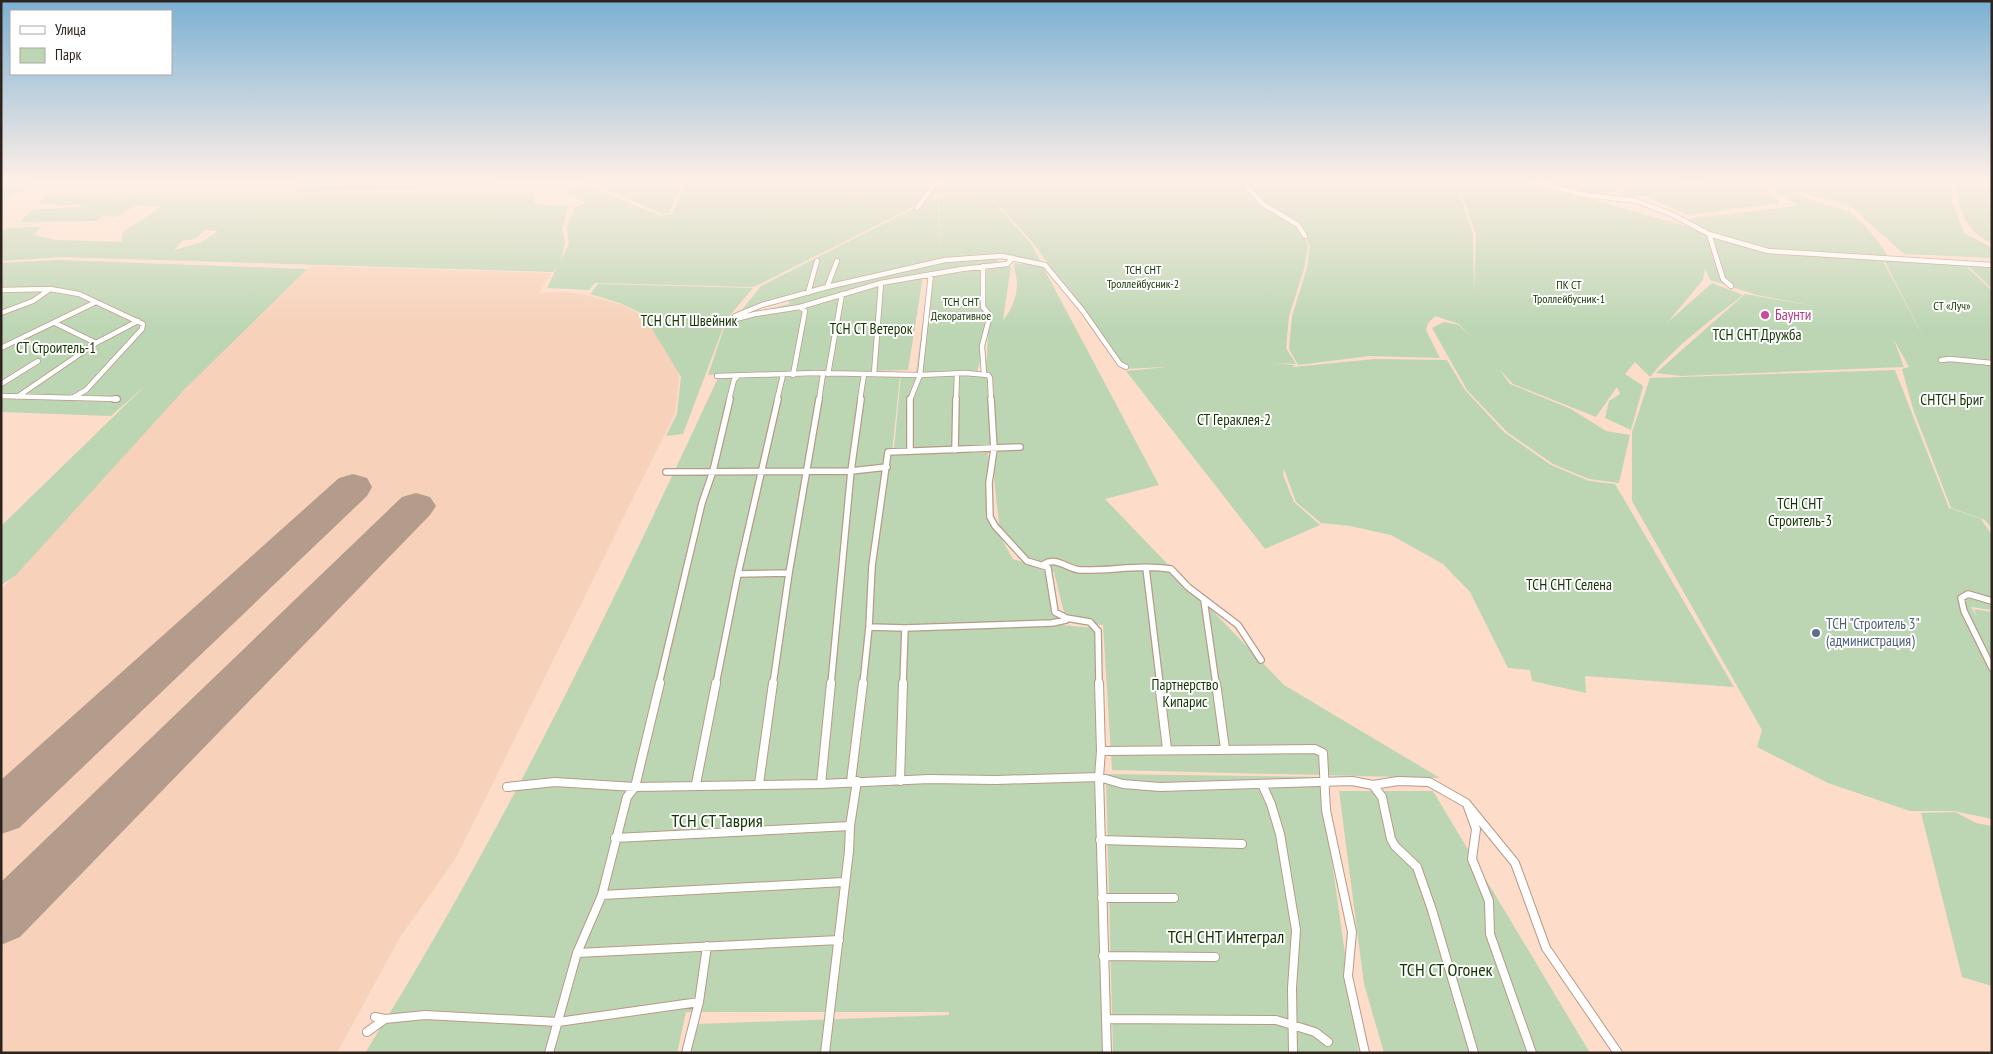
<svg xmlns="http://www.w3.org/2000/svg" width="1993" height="1054" font-family="'PT Sans Narrow',sans-serif">
<rect width="100%" height="100%" fill="#fdddca"/>
<path fill="#f7d1b9" d="M313 266 552 273 539 293 568 292 589 296 623 305 641 315 672 356 679 377 675 413 456 858 400 937 337 1053H1V590L183 391 307 269Z"/>
<path fill="#bcd6b3" fill-rule="evenodd" d="M1 181H37L1 202Z
M303 181H491L493 187 293 192Z
M565 181H682L670 212 663 214 595 185Z
M686 181H800L808 184 896 204 802 181H942L937 195 754 287 595 283 589 290 547 288 557 267 553 272 61 257 1 261V232L7 228 41 227 34 235 56 240 122 242V233C134 223 148 217 161 207L137 205 115 217 102 215 98 221 20 222 32 210 93 206 37 204 50 194 536 193 533 204 568 206 562 229 565 242 561 260 569 244 567 228 574 208 586 203 615 215 566 194 581 186 594 188 660 216 672 214ZM205 230 218 231 202 242 174 250 182 241 195 239Z
M943 181H1076L1070 194 1075 184 1081 181H1247L1253 197 1296 225 1303 235 1308 246 1304 269 1289 316 1286 348 1296 364 1273 363 1294 365 1293 367 1375 359 1447 360 1465 390 1505 433 1551 465 1589 481 1615 484 1734 687 1585 676 1586 693 1532 681 1530 670 1508 668 1470 592 1443 564 1391 535 1350 526 1321 523 1296 502 1284 469 1283 475 1294 502 1320 525 1265 549 1126 371 1167 367 1124 369 1034 244 990 196H1027L939 195Z
M1249 181H1455L1473 234 1474 293 1476 234 1457 181H1528L1695 229 1707 234V240L1717 237 1775 253 1883 261 1925 340 1884 260 1965 265 1992 291V529L1985 520 1951 508 1913 409 1902 369 1909 367 1894 340 1904 367 1681 376 1656 373 1745 294 1819 307 1757 295 1710 280 1705 268 1703 280 1667 323 1712 283 1743 295C1711 320 1676 345 1650 377L1635 362 1625 374 1642 385 1643 387 1631 430 1605 418 1609 401 1620 394 1617 387 1596 417 1513 384 1499 369 1510 384 1571 409 1606 431 1630 435 1619 483 1589 479 1553 464 1507 432 1467 390 1432 328 1444 322 1459 325 1473 339 1459 324 1435 316 1428 323 1426 330 1440 358 1370 356 1298 365 1289 349 1292 316 1307 268 1310 246 1299 225 1264 204 1249 188Z
M1551 181H1614L1615 191 1598 195 1553 186Z
M1620 181H1654L1703 186 1705 181H1951L1952 202 1964 233 1992 248V258L1904 254 1849 205 1795 191C1809 202 1829 204 1845 210 1858 214 1883 246 1889 259L1771 250 1713 234 1687 219 1797 206 1775 190H1788L1761 184 1780 203 1688 215 1644 196 1623 197Z
M1957 181H1992V243C1968 234 1955 207 1957 181Z
M938 196 940 262 939 196H989L1031 244 1041 262 1002 254 989 257 999 261 994 264 923 276 908 370 708 375 727 319 789 304V300L738 315 761 286Z
M57 260 307 269 183 391 16 575 1 585V526L146 385 111 416 1 412V294L8 291 1 290V263Z
M1022 262 1042 265 1159 485 1105 499 1284 685 1440 778 1112 770 1103 625 1066 621 1054 572 1019 557 999 524 991 451 894 449 901 375H979L987 358 988 333 977 372 916 373 929 275 1011 266 1003 320 996 326C1009 317 1017 300 1017 283 1017 276 1013 270 1015 263L1021 264Z
M1965 263 1992 264V289Z
M598 284 753 288 726 320 683 434 666 436 677 414 681 377 649 324 639 312 620 303 590 294Z
M1895 370 1949 508 1981 519 1992 535V610L1971 607 1977 617 1974 609 1992 612V819L1954 811H1910L1828 783 1757 747 1762 730 1632 501V432L1650 378Z
M825 376H900L892 453H988L994 526 1013 559 1048 572 1061 625 1098 628 1111 1053H691L696 1024 949 1015V1012H686L677 1053H365C500 838 611 608 718 378Z
M1106 774 1320 777 1359 1053H1113Z
M1339 791H1433L1590 1053H1384L1364 984Z
M1955 812 1976 823 1992 826V986L1962 977 1921 813Z"/>
<g fill="none" stroke-linecap="round" stroke-linejoin="round">
<path fill="#b49c8d" fill-rule="evenodd" d="M353 474 367 478 372 487 367 496 19 828 1 834V780L339 478Z
M416 493 430 497 436 506 430 515 20 937 1 945V882L402 497Z"/>
<g stroke="#b89a88" stroke-width="6">
<path id="street-far2" d="M1248 181V188L1263 204 1298 225 1305 236
M1532 181 1581 194 1637 201 1673 215 1709 234 1768 251 1992 265
M917 208 933 186 947 181
M1709 234 1723 279 1731 286
M983 266V307L988 313 989 319 982 346 984 374
M827 287 837 261
M1 290 50 289 79 294 143 324 142 329 86 390 72 398
M808 293 817 261
M1 313 33 301 50 289
M735 316 762 305 827 287 945 260 1002 256 1045 265 1083 311 1120 364 1126 367
M732 320 755 314 800 307 881 283 962 269 1007 264 1013 258
M55 323 96 343
M1 348 96 302
M1941 360 1950 359 1992 363
M828 374 842 294
M874 374 881 283
M793 375 805 311 800 307
M717 376 816 373 920 375 965 373 988 375 990 378 991 400
M1 384 38 361
M1 396 117 399
M17 397 96 343 138 321
M729 400 734 380 738 376
M777 400 783 375
M819 400 823 374
M860 400 864 374
M910 400 920 375 931 274
M956 400 957 374"/>
</g>
<g stroke="#b89a88" stroke-width="8">
<path id="street-far1" d="M114 399H117
M991 399 994 449 989 483 990 517 995 526 1027 561 1047 567
M955 450 956 399
M910 451V399
M666 472 851 471 887 467
M1146 568 1160 684
M738 574 789 573
M1204 600 1216 684
M1992 601 1968 594 1961 598 1964 611 1992 668
M869 627 905 628 1052 623 1066 620
M659 684 702 503 713 471 730 399
M716 684 738 574 778 399
M773 684 789 573 819 399
M831 684 851 471 861 399
M863 684 869 627 872 566 888 452 1020 447
M903 684 905 628
M1099 684 1098 631 1090 622 1066 618 1055 612 1048 568 1044 564C1056 556 1069 570 1081 570 1111 571 1141 564 1171 569L1188 587 1238 625 1261 660"/>
</g>
<g stroke="#b89a88" stroke-width="10">
<path id="street" d="M1099 683 1101 751 1099 777 1107 1053
M1159 683 1167 749
M1216 683 1225 749
M1101 751 1315 749 1323 753 1326 810 1352 932 1348 976 1365 1053
M851 781 863 683
M900 781 903 683
M696 784 716 683
M759 784 773 683
M821 784 831 683
M1262 784 1271 804 1280 834 1296 930 1292 988 1293 1053
M1373 785 1382 797 1391 839 1395 846 1417 867 1432 910 1474 1053
M507 787 555 782 635 787 821 784 929 779 996 780 1099 777 1123 784 1160 787 1352 781 1373 785 1398 781 1429 782 1466 803 1515 863 1546 948 1618 1053
M1468 807 1476 829 1472 859 1489 901 1490 934 1532 1053
M615 838 850 826
M1100 840 1242 844
M602 895 844 882
M1102 898H1174
M577 953 839 940
M1103 956 1215 957
M375 1017 385 1019 425 1015 558 1022 699 1002
M1106 1019 1276 1020 1315 1032 1328 1042
M367 1032 385 1019
M549 1053 577 953 602 895 627 797 635 787 660 683
M686 1053 699 1002 707 946
M825 1053 849 851 850 826 857 781"/>
</g>
<use href="#street-far2" stroke="#fff" stroke-width="4.5"/>
<use href="#street-far1" stroke="#fff" stroke-width="5.5"/>
<use href="#street" stroke="#fff" stroke-width="8"/>
</g>
<linearGradient id="sky" x2="0" y2="1"><stop stop-color="#7bb0d4"/><stop offset="0.55" stop-color="#fef0e7"/><stop offset="1" stop-color="#fef0e7" stop-opacity="0"/></linearGradient>
<rect width="1993" height="329" fill="url(#sky)"/>
<circle fill="#d1479c" stroke="#fff" stroke-width="2" cx="1765" cy="315" r="5"/>
<circle fill="#5c6f8a" stroke="#fff" stroke-width="2" cx="1816" cy="633" r="5"/>
<g text-anchor="middle" stroke-width="4" stroke-linejoin="round" paint-order="stroke">
<g font-size="12" fill="#123501" stroke="#fff">
<text x="1143" y="274">ТСН СНТ<tspan x="1143" dy="14">Троллейбусник-2</tspan></text>
<text x="1569" y="289">ПК СТ<tspan x="1569" dy="14">Троллейбусник-1</tspan></text>
<text x="961" y="306">ТСН СНТ<tspan x="961" dy="14">Декоративное</tspan></text>
<text x="1952" y="310">СТ «Луч»</text>
</g>
<g font-size="15" fill="#b23c85" stroke="#fff" text-anchor="start">
<text x="1775" y="320">Баунти</text>
</g>
<g font-size="15" fill="#123501" stroke="#fff">
<text x="689" y="326">ТСН СНТ Швейник</text>
<text x="871" y="334">ТСН СТ Ветерок</text>
<text x="1757" y="340">ТСН СНТ Дружба</text>
<text x="56" y="353">СТ Строитель-1</text>
<text x="1952" y="405">СНТСН Бриг</text>
<text x="1234" y="425">СТ Гераклея-2</text>
<text x="1800" y="509">ТСН СНТ<tspan x="1800" dy="17">Строитель-3</tspan></text>
<text x="1569" y="590">ТСН СНТ Селена</text>
<text x="1185" y="690">Партнерство<tspan x="1185" dy="17">Кипарис</tspan></text>
</g>
<g font-size="15" fill="#4e5e75" stroke="#fff" text-anchor="start">
<text x="1826" y="629">ТСН "Строитель 3"<tspan x="1826" dy="17">(администрация)</tspan></text>
</g>
<g font-size="18" fill="#123501" stroke="#fff">
<text x="717" y="827">ТСН СТ Таврия</text>
<text x="1226" y="943">ТСН СНТ Интеграл</text>
<text x="1446" y="976">ТСН СТ Огонек</text>
</g>
</g>
<rect width="1993" height="1054" fill="none" stroke="#2f241d" stroke-width="5"/>
<rect x="10" y="10" width="162" height="65" fill="#ffffff" stroke="#aca7a5"/>
<rect x="20" y="26" width="25" height="8" fill="#ffffff" stroke="#aca7a5"/>
<text x="55" y="35" font-size="15" fill="#2f241d">Улица</text>
<rect x="20" y="48" width="25" height="15" fill="#bcd6b3" stroke="#aca7a5"/>
<text x="55" y="60" font-size="15" fill="#2f241d">Парк</text>
</svg>
